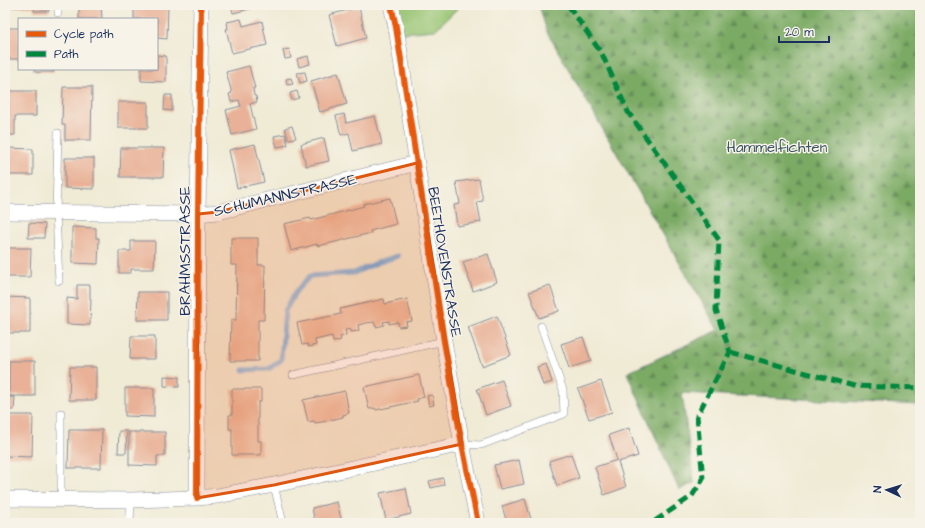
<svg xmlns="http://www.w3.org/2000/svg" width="925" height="528" font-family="'Architects Daughter',sans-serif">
<defs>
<pattern id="forest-firs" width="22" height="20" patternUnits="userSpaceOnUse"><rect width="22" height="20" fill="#7aaa64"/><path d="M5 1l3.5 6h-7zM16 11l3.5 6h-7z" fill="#638b56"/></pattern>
</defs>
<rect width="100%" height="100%" fill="#f7f3e8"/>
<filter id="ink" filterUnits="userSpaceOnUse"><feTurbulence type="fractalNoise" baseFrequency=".025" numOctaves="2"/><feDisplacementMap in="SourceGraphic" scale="8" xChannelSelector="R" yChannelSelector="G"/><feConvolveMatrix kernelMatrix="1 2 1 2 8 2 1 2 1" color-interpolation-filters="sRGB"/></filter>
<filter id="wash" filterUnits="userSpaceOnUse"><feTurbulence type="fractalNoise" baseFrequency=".012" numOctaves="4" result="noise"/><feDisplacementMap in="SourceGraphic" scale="16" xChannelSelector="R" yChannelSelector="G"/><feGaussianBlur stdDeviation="0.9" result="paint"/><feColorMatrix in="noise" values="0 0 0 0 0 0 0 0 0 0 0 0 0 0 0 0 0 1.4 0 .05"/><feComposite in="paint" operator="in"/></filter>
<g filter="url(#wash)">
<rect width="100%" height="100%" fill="#f0ebd5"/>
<path fill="#98c472" stroke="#5a7a68" d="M396 5H461L435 30 402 33Z"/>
<path fill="url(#forest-firs)" stroke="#4a6c61" d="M539 5H920V405L682 393 694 483 679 490 627 373 718 330 547 32Z"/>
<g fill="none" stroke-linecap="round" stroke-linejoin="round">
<path stroke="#72aee3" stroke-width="5" d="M243 370 269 369 281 360 285 311 296 291 310 276 354 273 379 262 398 256"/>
</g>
<g id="blocks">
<path fill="#e9b298" d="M8 5H49V11H34V7H8Z
M231 5H258V7L233 13Z
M79 6H101L102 19H79Z
M134 6H168L167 39 157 38V19H134Z
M359 7 366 38 337 46 329 15Z
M241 19 243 26 262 21 267 45 232 53 226 29H228L227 22Z
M5 28H19V59H7V49H5Z
M289 49 291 58 285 59 283 50Z
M157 55 166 56V82L141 81V69H157Z
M308 56 310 64 299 67 297 59Z
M249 66 255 88H253L254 96H256L257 102 250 104 256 129 232 135 226 110 241 106 239 100 231 102 229 94 232 93 226 72Z
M35 69H54V72H35Z
M305 72 307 81 300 83 297 73Z
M338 73 347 104 320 112 311 81Z
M291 78 293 84 287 85 286 79Z
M63 87H92L91 140H65V125H62Z
M9 91H36V116H15V135H7V116H9Z
M297 91 299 98 292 100 290 93Z
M165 95H172V111L164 110Z
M118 102H148V128H118Z
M344 114 346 123 375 116 382 144 353 151 349 133 341 135 336 116Z
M292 126 296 138 288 139 285 128Z
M285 134 288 145 277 147 274 136Z
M324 138 329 161 306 166 301 144Z
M255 144 264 182 237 188 229 150Z
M7 148 33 149V175H7Z
M121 148H164L163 177H120Z
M65 158H94V189L65 188Z
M479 179 483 201 477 202 481 222 457 226 454 205 460 204 456 182Z
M390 198 396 224 370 231 371 233 331 243 318 246 317 244 291 251 284 224 310 218 311 220 364 206 363 204Z
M29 223 45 224 44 238H28Z
M72 227 96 228V238H99L98 264 72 263Z
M231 238H258V265H265L264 320H258V361H230L231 320H236L237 265H231Z
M131 241H155L154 269H131V273H119V251H131Z
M6 248H31L30 277H6Z
M488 254 497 282 473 291 463 262Z
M77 285H90V299H91L90 325 67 324V298L77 299Z
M550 285 559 311 539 318 529 292Z
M138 292H167V320H137Z
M5 297 30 298V333H5Z
M384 299 385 304 407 299 412 321 406 322 407 326 399 327 398 322 389 324V321L383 322 384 325 376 327 374 322 366 323 358 325 359 331 351 332V329L345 330 346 335 340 337 341 340 333 342 332 336 315 340 316 345 308 347V344L302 345 297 323 341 314 340 309Z
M497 316 511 355 482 366 468 327Z
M131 336H155V359H130Z
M583 337 591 361 569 368 561 344Z
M9 361H35V396H9Z
M546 364 552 382 543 385 537 367Z
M70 367H96V400H69Z
M419 375 424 397 417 399 418 401 376 410 375 408 369 409 364 387Z
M164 376 179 377V387L164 386Z
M502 380 511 406 486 415 477 389Z
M601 381 612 412 589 419 578 389Z
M125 388H154V417L125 416Z
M232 389H261V402H258V441H261V455H232V429H229V415H232Z
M345 391 349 413 343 415V417L322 422 315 423 314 421 308 422 303 400Z
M432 395 434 405 429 406 427 396Z
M5 397H15L14 410H5Z
M6 415H33L32 457 5 456Z
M629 428 638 456 618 462 626 487 604 495 595 467 617 460 609 435Z
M69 430H102L101 468H68Z
M119 431H127L126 453H118Z
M129 432H165V456H157V466L129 465Z
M571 454 579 478 557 486 549 461Z
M519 460 524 484 500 489 494 465Z
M443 478 444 485 431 488 429 481Z
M406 488 411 514 386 520 380 493Z
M525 499 531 519 517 523H507L502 506Z
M337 502 342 523H315L312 508Z"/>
</g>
</g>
<g filter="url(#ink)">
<use href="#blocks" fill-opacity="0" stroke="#868d9a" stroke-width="1"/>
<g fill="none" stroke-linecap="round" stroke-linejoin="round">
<g stroke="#868d9a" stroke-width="8">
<path id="lane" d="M58 13V5
M58 133 56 213 59 281
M293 375 444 341
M462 444 481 445 564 414 563 390 541 326
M274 485 283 523
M61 499V413
M130 523 131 500"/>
</g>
<g stroke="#868d9a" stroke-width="16">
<path id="street" d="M391 5 396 27 444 341 462 444 478 523
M8 212 198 214 218 212 417 163
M197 498 198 214 201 5
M5 499 131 500 197 498 217 496 274 485 462 444"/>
</g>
<use href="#lane" stroke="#fff" stroke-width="7"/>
<use href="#street" stroke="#fff" stroke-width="15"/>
<path stroke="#00873e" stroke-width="5" stroke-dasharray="10 5" stroke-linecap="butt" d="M568 5 602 54 628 112 719 240 716 310 730 352 697 416 703 479 692 496 652 523
M730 352 854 386 920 388"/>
<g stroke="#f7f3e8" stroke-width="8">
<path id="cycleway" d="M391 5 396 27 444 341 462 444 478 523
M197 498 198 214 201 5"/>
</g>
<use href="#cycleway" stroke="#e8590c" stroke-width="6"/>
</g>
</g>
<path fill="#de5710" fill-opacity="0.2" stroke="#de5710" stroke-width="3" stroke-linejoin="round" d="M417 163 462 444 274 485 197 498 198 214 218 212Z"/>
<g text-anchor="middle" stroke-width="3" stroke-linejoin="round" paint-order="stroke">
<g font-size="15" fill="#3a5463" stroke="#f7f3e8">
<text x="777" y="152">Hammelfichten</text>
</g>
<g font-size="15" fill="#1b2f5e" stroke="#f7f3e8">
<text transform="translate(285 195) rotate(-13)" y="5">SCHUMANNSTRASSE</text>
<text transform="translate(185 251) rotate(-90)" y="5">BRAHMSSTRASSE</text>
<text transform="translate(445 262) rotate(81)" y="5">BEETHOVENSTRASSE</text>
</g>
</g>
<rect width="925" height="528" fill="none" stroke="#f7f3e8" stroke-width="20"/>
<rect x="18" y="18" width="140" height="52" fill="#f7f3e8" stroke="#9fa5b1"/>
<rect x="26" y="31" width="20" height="6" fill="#e8590c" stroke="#9fa5b1"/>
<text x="54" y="38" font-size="12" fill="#1b2f5e">Cycle path</text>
<rect x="26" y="51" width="20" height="6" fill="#00873e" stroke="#9fa5b1"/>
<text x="54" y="58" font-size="12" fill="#1b2f5e">Path</text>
<g transform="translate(887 490) rotate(274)" stroke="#f7f3e8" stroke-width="3" paint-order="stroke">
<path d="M0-3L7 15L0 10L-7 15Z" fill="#1b2f5e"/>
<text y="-6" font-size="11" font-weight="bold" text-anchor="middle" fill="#1b2f5e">N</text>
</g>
<path d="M779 36v6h50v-6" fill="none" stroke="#1b2f5e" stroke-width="2"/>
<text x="785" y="36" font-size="12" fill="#1b2f5e" stroke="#f7f3e8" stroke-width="3" paint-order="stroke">20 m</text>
</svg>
